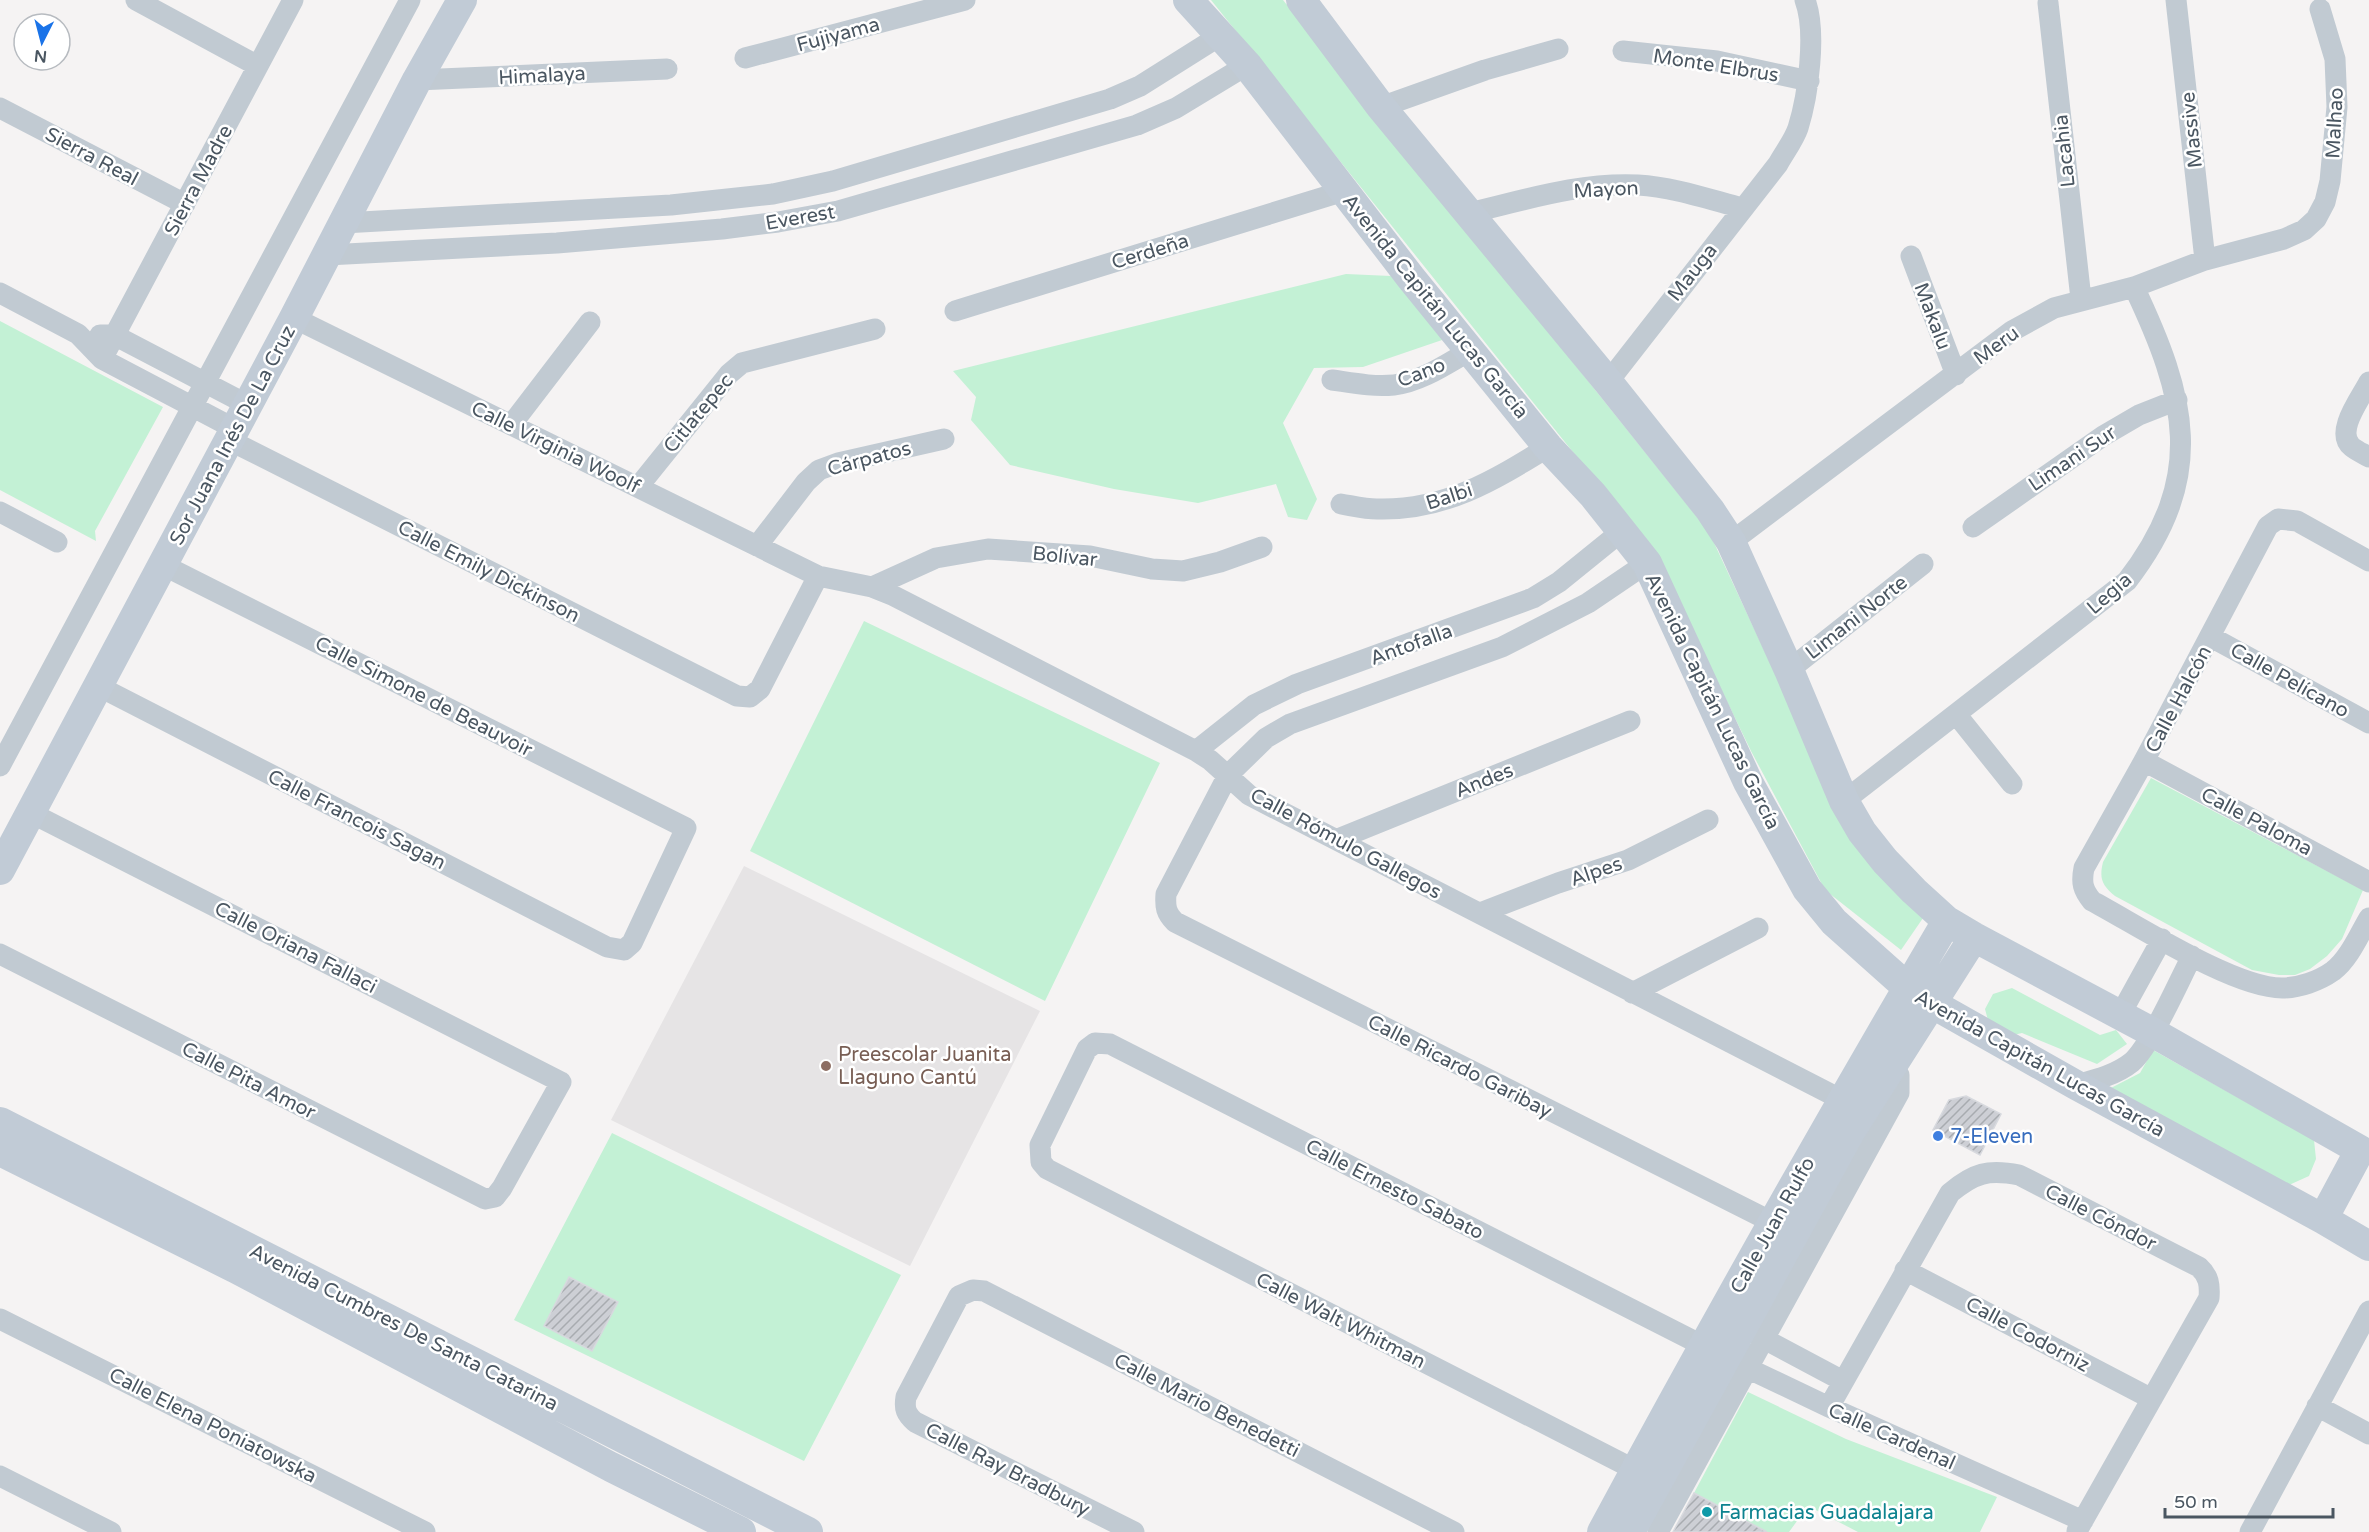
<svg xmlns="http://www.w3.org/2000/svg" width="2369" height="1532" font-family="'Varela Round',sans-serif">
<defs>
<pattern id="building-hatch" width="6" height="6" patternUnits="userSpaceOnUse" patternTransform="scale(1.5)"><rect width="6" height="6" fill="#cdcfd5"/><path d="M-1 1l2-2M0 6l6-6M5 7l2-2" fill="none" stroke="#a8abb0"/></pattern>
</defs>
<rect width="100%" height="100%" fill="#f5f3f3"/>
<path fill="#e6e4e5" d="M744 866 1040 1011 910 1266 611 1120Z"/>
<path fill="#c3f1d5" d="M1211 0H1283L1709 532 1799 725 1923 918 1901 950 1825 890 1751 751 1657 557Z
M1346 274 1391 276 1445 339 1363 367 1314 368 1283 423 1317 499 1307 520 1288 517 1276 484 1198 503 1114 489 1010 465 971 420 976 397 953 371Z
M0 321 163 407 95 531 96 541 0 490Z
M864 621 1160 763 1045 1001 750 851Z
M2151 778 2363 890 2342 939 2327 956 2310 969 2295 975H2279L2252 970 2115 896C2102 885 2099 879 2103 862Z
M2012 988 2100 1035 2116 1030 2127 1044 2097 1064 2022 1033 2009 1036 1989 1024 1985 1009 1993 994Z
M2153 1050 2314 1140 2316 1159 2309 1176 2289 1185 2109 1089 2140 1073Z
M612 1133 901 1275 804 1461 514 1320Z
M1748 1392 1846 1439 1997 1497 1980 1532H1858L1808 1506 1789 1532H1767L1694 1493Z"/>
<path fill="url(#building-hatch)" stroke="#d7d9de" stroke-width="1.5" d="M1966 1096 2001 1114 1980 1155 1933 1130 1949 1100Z
M569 1277 618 1302 592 1351 544 1326Z
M1694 1493 1767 1532H1673Z"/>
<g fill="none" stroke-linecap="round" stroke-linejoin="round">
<path stroke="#c1cad2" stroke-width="21" d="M136 0 258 66
M2176 0 2205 260
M2048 3 2081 299
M1623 51 1717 61 1809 81
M745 58 965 0
M417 80 667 69
M1381 107 1485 70 1558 49
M0 108 185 204
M1469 213C1525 200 1581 182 1638 185 1673 187 1708 199 1742 208
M343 223 671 205 773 194 833 181 1110 99 1140 86 1221 35
M327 255 557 243 722 229 778 222 838 211 1137 125 1176 108 1247 65
M1911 256 1956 375
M0 293 78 334 102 359 235 429
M955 311 1344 191
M294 318 818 576 872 587 892 595 1196 751 1210 760 1249 795 1854 1106
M100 335H114L248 405
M102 359 293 0
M1332 380C1353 383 1373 387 1394 385 1421 382 1448 363 1471 350
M1608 382 1778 164C1784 153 1794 140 1798 128 1808 96 1817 32 1805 0
M2369 382C2361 398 2334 432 2352 447 2357 451 2364 454 2369 457
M511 425 590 322
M229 440 737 696 750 697 760 689 818 576
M638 487 729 374 742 363 875 329
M1341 504C1353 506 1365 509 1377 509 1444 511 1493 481 1548 447
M0 512 57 542
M1973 527 2103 436 2139 415 2177 400
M1731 542 2012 331 2054 308 2134 287 2205 260 2284 239 2304 230 2316 219 2325 202 2330 181 2337 107 2335 59 2320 9
M757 546 806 482 819 470 838 463 944 439
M2369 561 2297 521 2278 519 2268 526 2144 761 2084 868C2081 883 2083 890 2092 901 2137 925 2234 988 2282 988 2299 988 2319 981 2333 971 2349 959 2359 935 2369 918
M1647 563 1588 603 1502 647 1290 724 1266 738 1228 775 1166 894C1165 907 1166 913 1175 922L1784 1228
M872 587 936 558 988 549 1090 556 1152 569 1183 571 1220 562 1262 547
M2211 637 2369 723
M1789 670 1923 564
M98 686 607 947 624 950 632 943 686 828 163 565
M1956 714 2012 784
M1196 751 1254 705 1297 684 1533 598 1559 582 1622 531
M2144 761 2369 882
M0 766 410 0
M1844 801 2127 581C2208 476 2186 397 2134 287
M1338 839 1630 721
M1480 913 1558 883 1628 860 1708 820
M0 954 485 1199 495 1197 502 1188 561 1082 31 813
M1632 993 1758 928
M2120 1015 2162 939
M2076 1085C2095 1080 2116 1075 2132 1062 2151 1045 2179 981 2192 956
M1905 1270 2152 1399
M0 1319 425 1532
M1753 1333 1843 1381
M2317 1406 2369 1434
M1829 1407 1950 1193C1974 1173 1988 1169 2019 1175L2199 1267C2209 1276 2210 1285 2209 1298L2077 1531
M0 1476 111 1532
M1647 1476 1047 1169 1041 1162 1040 1145 1087 1049 1095 1043 1110 1044 1747 1368 1829 1407 2083 1521
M1134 1532 915 1422C906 1414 904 1409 906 1397L959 1296 973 1290 984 1291 1454 1532
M1658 1532 1899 1093V1075L1888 1058
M2250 1532 2369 1311"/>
<path stroke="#c1cbd6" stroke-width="30" d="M1188 0 1247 65 1411 278 1548 447 1593 495 1647 563 1748 782 1807 889 1834 922 1908 988 1931 1003 2076 1085 2323 1219 2369 1246
M1301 0 1381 107 1608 382 1710 510 1731 542 1789 670 1844 801 1862 832 1885 861 1914 891 1947 921 1974 937 2152 1032 2360 1150 2323 1219
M0 870 294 318 417 80 462 0
M0 1122 808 1532
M0 1151 235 1268 611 1467 741 1532
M1602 1532C1713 1326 1828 1123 1947 921
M1630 1532 1850 1132 1974 937"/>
</g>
<circle fill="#8d6e63" stroke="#fff" stroke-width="2" cx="826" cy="1066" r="6"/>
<circle fill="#3f7fe0" stroke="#fff" stroke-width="2" cx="1938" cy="1136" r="6"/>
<circle fill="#0f9aa8" stroke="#fff" stroke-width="2" cx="1707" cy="1512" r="6"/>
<g text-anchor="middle" stroke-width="5" stroke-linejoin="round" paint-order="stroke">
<g font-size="20" fill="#4a5661" stroke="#fff">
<text transform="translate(838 34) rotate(-15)" y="7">Fujiyama</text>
<text transform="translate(1716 65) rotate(9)" y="7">Monte Elbrus</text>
<text transform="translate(542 75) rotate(-3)" y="7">Himalaya</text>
<text transform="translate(2334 123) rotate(-87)" y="7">Malhao</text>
<text transform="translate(2191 130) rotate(-96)" y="7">Massive</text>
<text transform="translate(2064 151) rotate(-96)" y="7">Lacahia</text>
<text transform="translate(92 156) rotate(28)" y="7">Sierra Real</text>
<text transform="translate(198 180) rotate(-62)" y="7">Sierra Madre</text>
<text transform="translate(1606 189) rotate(-3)" y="7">Mayon</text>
<text transform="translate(800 217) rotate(-10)" y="7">Everest</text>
<text transform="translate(1150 251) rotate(-17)" y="7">Cerdeña</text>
<text transform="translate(1692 272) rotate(-52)" y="7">Mauga</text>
<text transform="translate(1436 306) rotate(51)" y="7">Avenida Capitán Lucas García</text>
<text transform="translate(1933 316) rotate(69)" y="7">Makalu</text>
<text transform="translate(1996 345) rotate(-36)" y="7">Meru</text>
<text transform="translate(1421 372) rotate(-21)" y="7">Cano</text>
<text transform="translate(698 413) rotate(-50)" y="7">Citlatepec</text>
<text transform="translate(232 435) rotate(-62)" y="7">Sor Juana Inés De La Cruz</text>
<text transform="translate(556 447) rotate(26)" y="7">Calle Virginia Woolf</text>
<text transform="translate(869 458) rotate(-15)" y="7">Cárpatos</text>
<text transform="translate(2072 458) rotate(-34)" y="7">Limani Sur</text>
<text transform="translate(1449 496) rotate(-18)" y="7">Balbi</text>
<text transform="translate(1065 556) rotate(6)" y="7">Bolívar</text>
<text transform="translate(489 571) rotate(27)" y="7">Calle Emily Dickinson</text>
<text transform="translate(2109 593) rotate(-41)" y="7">Legia</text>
<text transform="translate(1856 617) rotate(-38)" y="7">Limani Norte</text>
<text transform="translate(1411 644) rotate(-20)" y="7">Antofalla</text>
<text transform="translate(2290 680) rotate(29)" y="7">Calle Pelícano</text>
<text transform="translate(424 696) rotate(27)" y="7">Calle Simone de Beauvoir</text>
<text transform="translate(2178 699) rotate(-62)" y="7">Calle Halcón</text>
<text transform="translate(1713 701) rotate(64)" y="7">Avenida Capitán Lucas García</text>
<text transform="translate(1484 780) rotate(-22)" y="7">Andes</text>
<text transform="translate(357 819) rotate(27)" y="7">Calle Francois Sagan</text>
<text transform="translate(2257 821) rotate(28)" y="7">Calle Paloma</text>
<text transform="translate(1346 843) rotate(28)" y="7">Calle Rómulo Gallegos</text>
<text transform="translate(1596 871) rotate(-19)" y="7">Alpes</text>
<text transform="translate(296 947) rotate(27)" y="7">Calle Oriana Fallaci</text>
<text transform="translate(2040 1063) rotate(29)" y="7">Avenida Capitán Lucas García</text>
<text transform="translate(1460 1066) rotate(27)" y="7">Calle Ricardo Garibay</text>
<text transform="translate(249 1080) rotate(27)" y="7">Calle Pita Amor</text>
<text transform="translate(1395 1189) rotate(27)" y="7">Calle Ernesto Sabato</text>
<text transform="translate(2101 1217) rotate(27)" y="7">Calle Cóndor</text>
<text transform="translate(1772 1225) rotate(-61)" y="7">Calle Juan Rulfo</text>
<text transform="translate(1341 1320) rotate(27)" y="7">Calle Walt Whitman</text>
<text transform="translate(404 1327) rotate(27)" y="7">Avenida Cumbres De Santa Catarina</text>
<text transform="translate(2028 1334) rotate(28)" y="7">Calle Codorniz</text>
<text transform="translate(1207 1405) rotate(27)" y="7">Calle Mario Benedetti</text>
<text transform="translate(213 1425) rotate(27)" y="7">Calle Elena Poniatowska</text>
<text transform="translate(1892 1436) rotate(24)" y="7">Calle Cardenal</text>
<text transform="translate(1008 1469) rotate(27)" y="7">Calle Ray Bradbury</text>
</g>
<g font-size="20" fill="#785e54" stroke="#fff" text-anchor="start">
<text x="838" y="1061">Preescolar Juanita<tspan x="838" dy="23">Llaguno Cantú</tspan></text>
</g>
<g font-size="20" fill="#366cbe" stroke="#fff" text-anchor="start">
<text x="1950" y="1143">7-Eleven</text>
</g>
<g font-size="20" fill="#0d838f" stroke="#fff" text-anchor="start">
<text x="1719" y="1519">Farmacias Guadalajara</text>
</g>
</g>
<g transform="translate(42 42) rotate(186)"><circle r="28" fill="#ffffff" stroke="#b7bbc0" stroke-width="1.5"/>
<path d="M0-4.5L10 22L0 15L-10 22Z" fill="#1a73e8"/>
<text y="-9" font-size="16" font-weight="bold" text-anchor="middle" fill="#4a5661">N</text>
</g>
<path d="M2165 1508v9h168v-9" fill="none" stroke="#4a5661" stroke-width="3"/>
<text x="2174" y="1508" font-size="18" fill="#4a5661" stroke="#ffffff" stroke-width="4.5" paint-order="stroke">50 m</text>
</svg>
